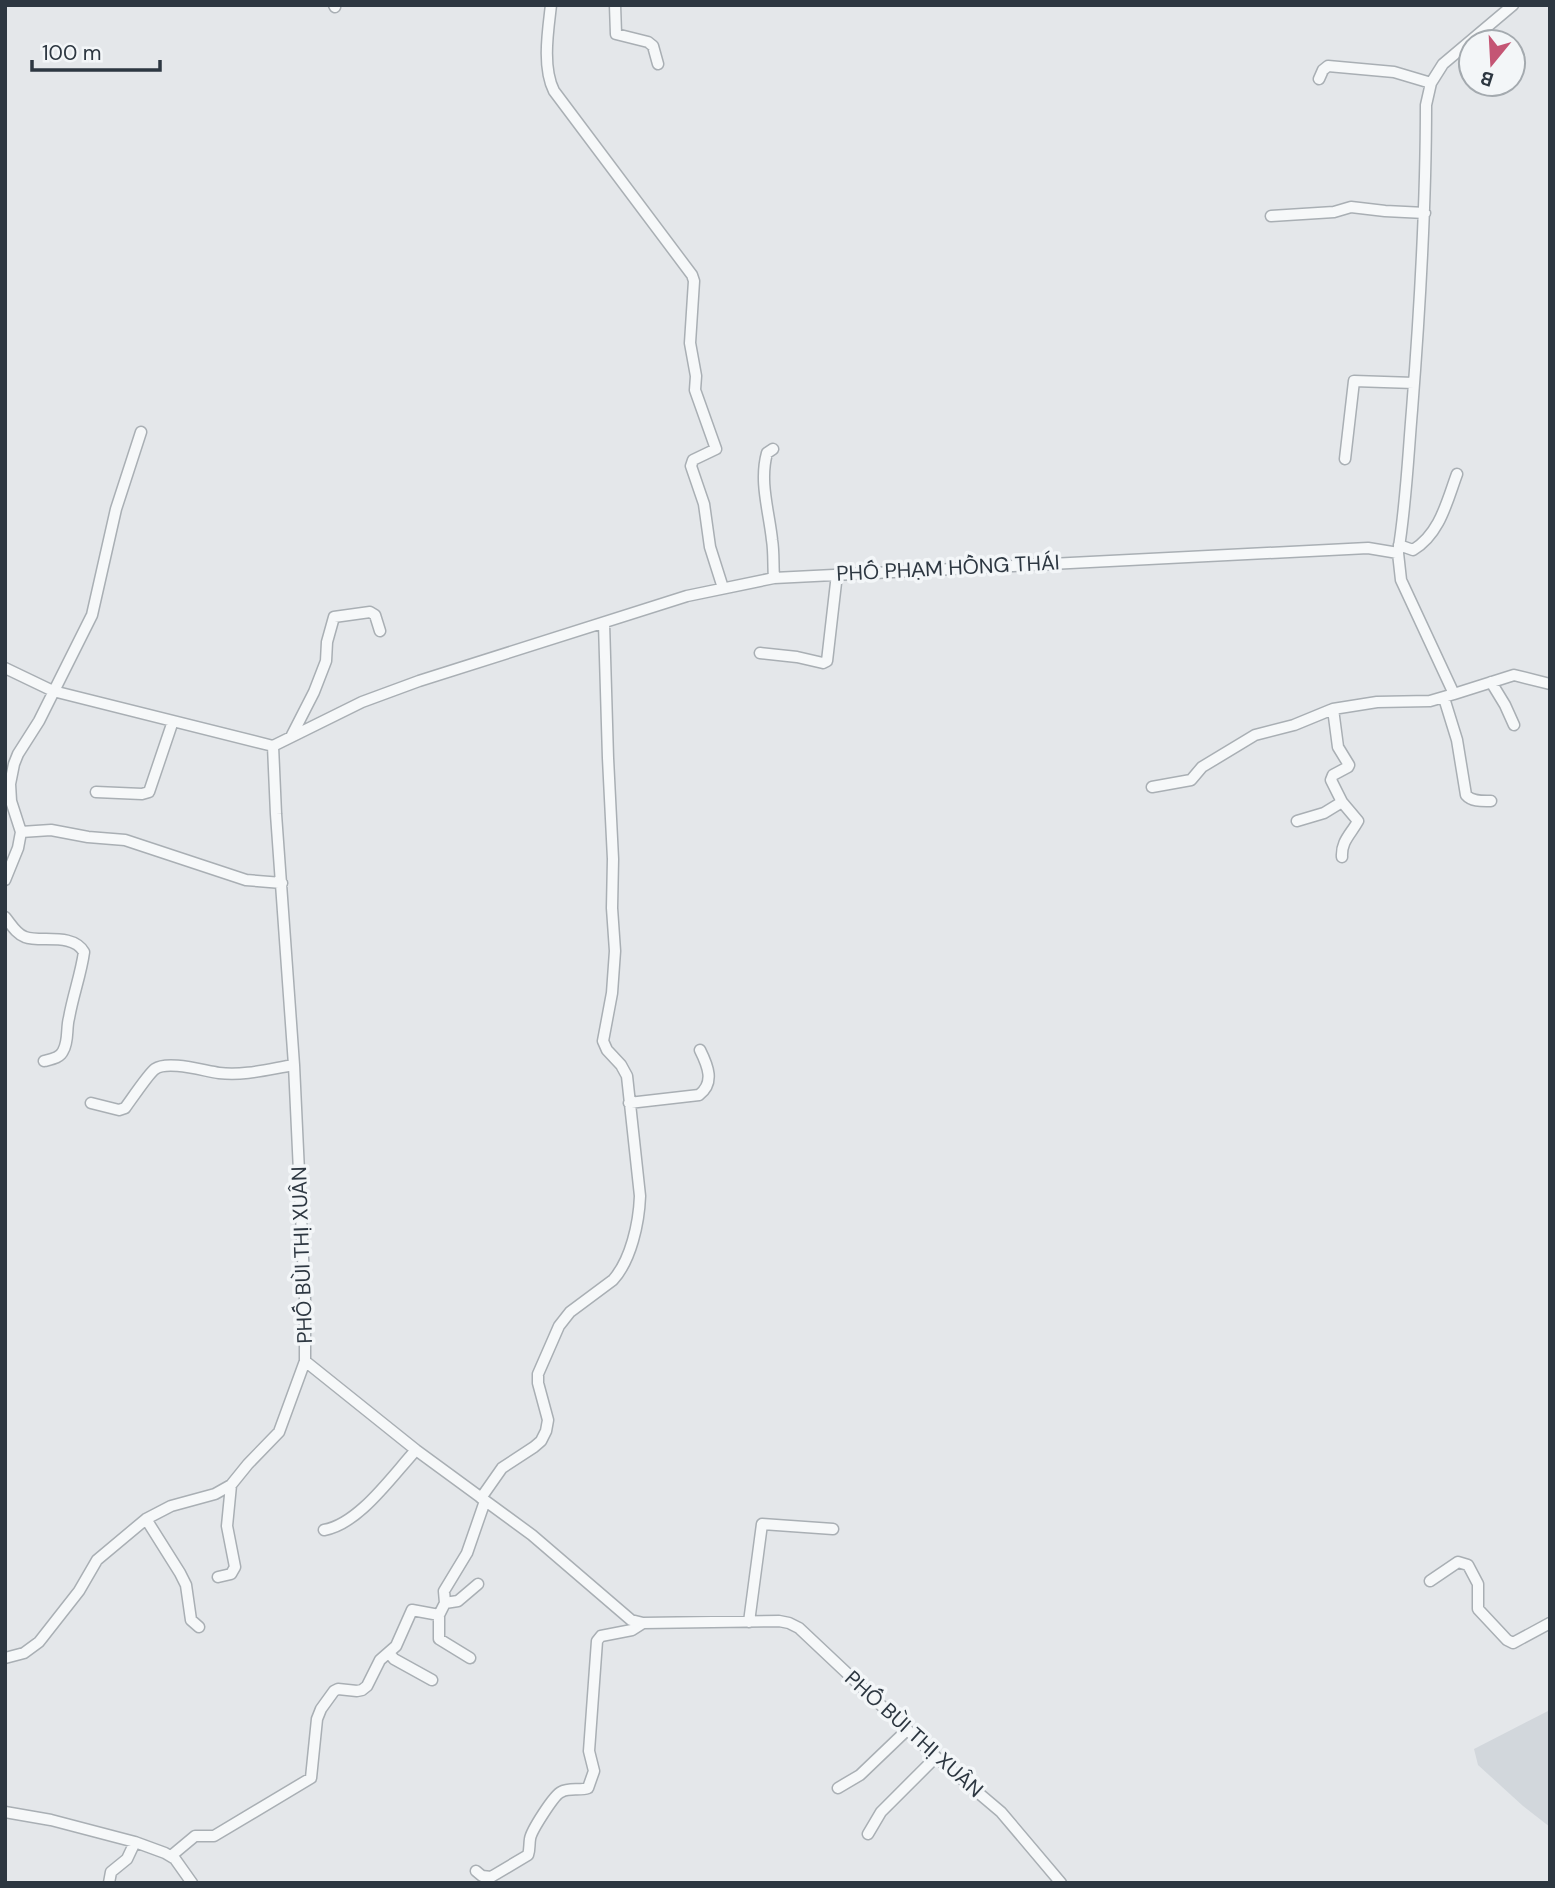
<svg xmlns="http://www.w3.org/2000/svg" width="1555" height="1888" font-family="'DM Sans',sans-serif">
<rect width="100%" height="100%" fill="#e4e7ea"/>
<path fill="#d2d7dc" d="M1550 1710V1827L1523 1806 1478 1765 1474 1749Z"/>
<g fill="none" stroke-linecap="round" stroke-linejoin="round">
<g stroke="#a9afb4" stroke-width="13">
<path id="minor" d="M334 5 335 7
M551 5C548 31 542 67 554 91L692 275 694 281 690 343 696 376 695 390 716 449 693 460 691 466 704 504 710 547 723 588
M615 5 616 34 648 42 653 46 658 64
M1319 79 1323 70 1328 66 1394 72 1431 83
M1271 216 1334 212 1351 207 1385 211 1425 213
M773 449 767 453C759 482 769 511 772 540 774 552 773 565 774 578
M1345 459 1354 381 1414 383
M1399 545 1413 550C1440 534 1447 501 1457 474
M1398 553C1406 506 1408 457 1412 410 1420 308 1426 207 1426 105L1431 83 1443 64 1513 5
M760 653 797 657 823 663 827 661 837 574
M5 668 53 691 273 746
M1491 682 1505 705 1514 725
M1444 698 1457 740 1466 795C1472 802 1483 801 1491 801
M1333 709 1338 747 1349 765 1348 767 1333 775 1331 780 1342 802 1358 821C1351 834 1341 841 1342 857
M291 737 314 692 326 661 327 642 334 617 370 612 375 615 380 631
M273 746 276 814 294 1065 305 1300V1361L416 1450 532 1535 631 1620 643 1623 779 1621 789 1623 799 1628 936 1757 1001 1812 1061 1883
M273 746 362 702 419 681 687 596 774 578 1368 548 1398 553 1401 580 1454 694 1514 675 1550 684
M1152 787 1191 780 1202 767 1255 735 1294 725 1333 709 1377 702 1430 701 1454 694
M96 792 142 794 149 792 173 721
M1297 821 1324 813 1342 802
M21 832 51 830 88 837 125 840 246 880 282 883
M5 880 18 848 21 832 11 801 10 784 14 764 18 754 39 721 92 615 116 509 141 432
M5 917C11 924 16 934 25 937 40 943 72 932 84 952 81 974 73 995 69 1018 66 1028 69 1041 63 1051 60 1058 52 1059 44 1061
M91 1103 119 1110 125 1108C131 1100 149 1073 155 1069 168 1060 204 1071 219 1073 245 1076 269 1069 294 1065
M629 1103 699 1095C715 1083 708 1066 700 1050
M481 1498 502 1468 534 1447 541 1441 546 1431 548 1420 538 1383V1374L559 1326 570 1312 613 1280C631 1260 639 1223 640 1196L627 1076 621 1065 607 1050 603 1041 612 993 615 951 612 908 613 859 608 758 604 623
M146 1519 180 1573 186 1585 191 1620 199 1627
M324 1530C359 1524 392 1476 416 1450
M218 1577 231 1574 235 1567 227 1526 231 1485
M1430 1581 1458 1562 1468 1565 1478 1584V1609L1507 1640 1513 1643 1550 1623
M445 1603 458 1601 478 1584
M749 1622 762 1524 833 1529
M389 1653 394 1659 432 1680
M5 1658 24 1653 39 1642 79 1591 97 1560 146 1519 171 1506 215 1494 231 1485 248 1464 279 1432 305 1361
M470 1658 439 1639V1615L445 1603 444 1591 467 1553 485 1501
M838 1788 860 1775 907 1730
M5 1812 51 1820 135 1842 165 1853 175 1859 192 1883
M868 1834 881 1812 936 1757
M171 1856 195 1836H214L311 1778 317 1719 321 1709 334 1691 338 1689 357 1691 362 1690 367 1686 380 1660 396 1646 412 1610 439 1615
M476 1871 482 1876 491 1877 528 1855C530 1849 529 1845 530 1839 531 1831 554 1795 561 1792 569 1787 580 1791 588 1788L594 1771 589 1751 597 1641 601 1636 632 1630 643 1623
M109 1883 111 1872 127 1859 135 1842"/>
</g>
<use href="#minor" stroke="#f6f8f9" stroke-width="10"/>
</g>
<g text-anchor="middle" stroke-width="7" stroke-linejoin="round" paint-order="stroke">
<g font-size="21" fill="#2d3741" stroke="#f3f6f8">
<text transform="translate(948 568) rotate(-3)" y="7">PHỐ PHẠM HỒNG THÁI</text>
<text transform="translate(302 1255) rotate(-92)" y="7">PHỐ BÙI THỊ XUÂN</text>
<text transform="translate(914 1734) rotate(42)" y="7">PHỐ BÙI THỊ XUÂN</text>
</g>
</g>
<rect width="1555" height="1888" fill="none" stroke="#2d3741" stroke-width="14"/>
<g transform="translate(1492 63) rotate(198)"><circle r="33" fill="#f3f6f8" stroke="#a4aaaf" stroke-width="2"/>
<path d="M0-5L12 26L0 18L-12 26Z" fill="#c45574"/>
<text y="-10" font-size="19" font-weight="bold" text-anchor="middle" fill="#2d3741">B</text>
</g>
<path d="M32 60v10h128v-10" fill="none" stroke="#2d3741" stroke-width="3.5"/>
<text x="42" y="60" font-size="21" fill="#2d3741" stroke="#f3f6f8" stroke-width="5" paint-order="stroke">100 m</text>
</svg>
